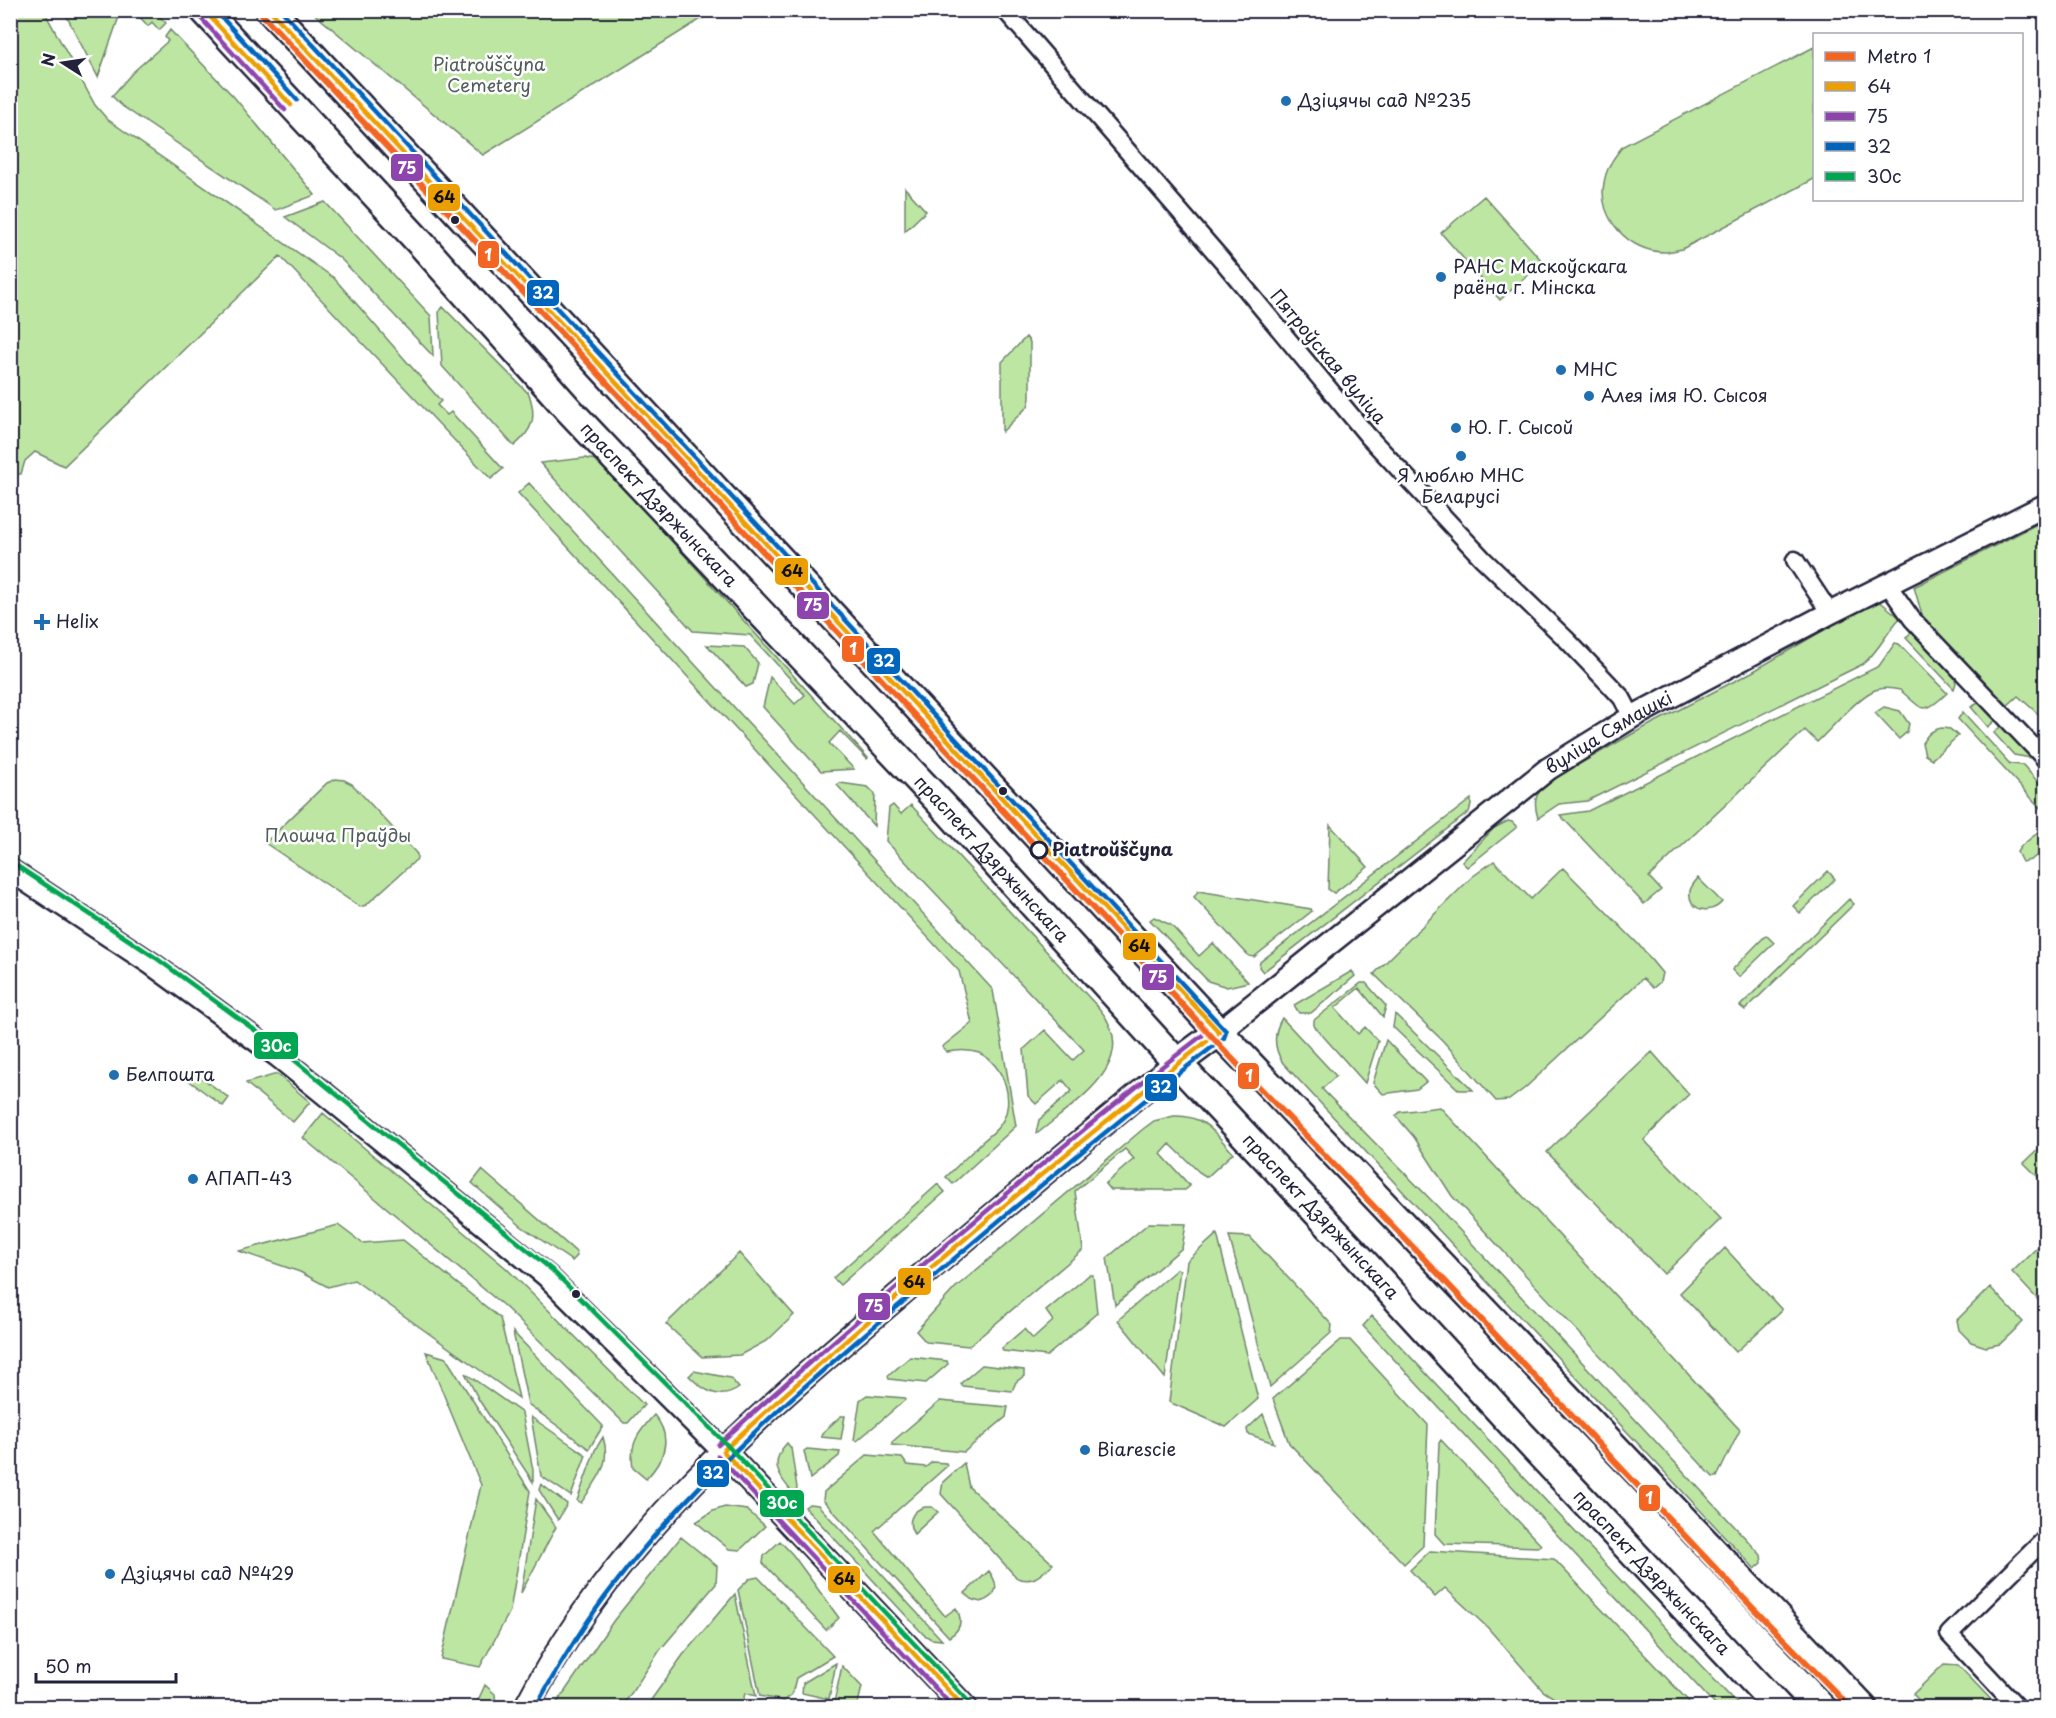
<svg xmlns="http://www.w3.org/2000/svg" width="2056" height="1718" font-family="'Playpen Sans',sans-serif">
<rect width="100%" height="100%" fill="#fff"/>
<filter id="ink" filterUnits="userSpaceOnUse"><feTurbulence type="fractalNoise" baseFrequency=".0167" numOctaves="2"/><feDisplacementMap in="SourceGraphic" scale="12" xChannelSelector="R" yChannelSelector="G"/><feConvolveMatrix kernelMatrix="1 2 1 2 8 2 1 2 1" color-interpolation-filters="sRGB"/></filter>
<g filter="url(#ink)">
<path fill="#bde6a2" stroke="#70846e" stroke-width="1.5" d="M11 10 44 11 95 105 107 119 334 278 441 401 437 405 447 415 451 412 503 469 491 479 280 256 64 466 35 452 25 461 21 474H17L11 501 12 349 10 324Z
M64 11H121L98 77Z
M134 11H154L166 23 159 30 152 22 148 26Z
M311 11H714L483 155Z
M170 30 234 97 315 195 276 210 122 106 112 96 133 72 168 41 165 37Z
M1814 47V179L1682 249C1676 250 1670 252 1664 252 1629 252 1597 217 1604 183 1606 168 1614 157 1623 146Z
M905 188 926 211 905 231Z
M1484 196 1543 262 1500 300 1441 233Z
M325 202 431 316 433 356 341 259 285 217Z
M443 307 529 394C537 418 533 430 514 446L442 366 439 312Z
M1026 337 1030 342V399L1028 406 1002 432V362Z
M585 458 595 460 601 463 868 758 867 759 840 731 829 743 854 769 821 771 763 707 770 677 795 704 805 695 750 635 693 631 540 463Z
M529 483 993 990 1016 1126 953 1184 946 1177C958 1165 971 1153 983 1141 989 1136 996 1131 1000 1125 1017 1102 1004 1064 979 1053 968 1049 958 1050 947 1052L942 1047 972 1023 959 971 518 493Z
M2045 520V720L2018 696 2007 706 1924 622 1914 587Z
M1877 599 1900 618C1886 633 1879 651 1863 664L1587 801 1559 804 1538 818C1533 802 1535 795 1546 783L1634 733 1752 672Z
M1914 629 1953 673 1956 683 1954 689 1906 638Z
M1895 643 1899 644 1947 693C1922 717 1923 709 1900 690 1891 688 1881 687 1873 691 1856 699 1831 729 1817 742L1805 730 1649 877 1661 890 1644 904 1560 815 1588 811 1879 666Z
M707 645 744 647 758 663 753 684 746 687Z
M1980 702 1998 718 1988 727 1971 707Z
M1884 707 1900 711 1909 724 1907 732 1899 739 1875 713Z
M1963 712 2010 764 2023 765 2045 790V813L1958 719Z
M2004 723 2045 768V774L2031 758 2014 755 1994 733Z
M1942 728 1950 729 1958 736 1932 759 1925 755 1922 743C1928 734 1931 730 1942 728Z
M336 779 344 780 352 784 417 854V859L366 905 360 907 265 843 327 783Z
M840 783 868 787 875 794 874 826 837 785Z
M1471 799V805L1469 812 1263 972 1259 967 1260 962Z
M893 805 901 814 911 805 1097 1006C1146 1061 1076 1101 1038 1133H1036L1039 1120 1072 1091 1063 1080 1036 1104 1028 1096 1024 1049 1045 1030 1073 1060 1084 1050 886 841 889 808Z
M1508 821 1512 822 1517 827 1467 867 1462 862 1494 828Z
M1330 825 1368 867 1334 893 1328 889Z
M2040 831H2045V849L2031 860 2022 862 2017 852 2021 846Z
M1494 861 1531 899 1563 868 1638 944 1662 973 1660 982 1653 988 1643 978 1525 1088 1509 1100 1496 1101 1443 1041 1374 974 1472 877Z
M1828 871 1835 879 1800 913 1793 906Z
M1698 878 1722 902C1710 916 1687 910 1690 891 1691 886 1695 882 1698 878Z
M1198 891 1311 909 1312 911 1254 957 1249 956 1194 897Z
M1849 899 1854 904 1745 1010 1740 1006Z
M1154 917 1171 925 1199 956 1213 943 1248 982 1227 987 1208 981 1150 920Z
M1766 935 1774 943 1739 977 1732 970Z
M1352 971 1355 976 1311 1013H1299L1294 1005Z
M1361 983H1366L1386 1006 1383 1017 1359 988 1335 1008 1358 1034 1365 1027 1378 1041 1365 1083 1314 1026V1020Z
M1395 1014 1473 1090H1459L1393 1027Z
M1282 1018 1336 1076 1322 1089 1439 1208 1761 1555 1762 1563 1755 1569 1283 1063C1274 1049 1273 1033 1282 1018Z
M1386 1040 1426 1082 1417 1089 1383 1094 1373 1083Z
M1652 1052 1689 1094 1644 1140 1721 1219 1664 1274 1547 1152Z
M277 1074 310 1102 293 1122 246 1083Z
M198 1075 229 1098 223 1106 188 1080Z
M1440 1107 1740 1430 1717 1477H1713L1452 1196 1414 1137 1396 1116 1400 1112Z
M323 1113 506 1268 644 1405 628 1423H624L504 1306 303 1138Z
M1174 1116C1205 1115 1214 1132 1233 1153L1207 1177 1199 1172 1170 1144 1161 1154 1190 1186 1185 1190H1110L1105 1184 1134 1159 1125 1149 1075 1191 1083 1250 969 1346 926 1342 916 1331 955 1288 1143 1129 1154 1121Z
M2045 1143V1184L2024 1163Z
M482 1170 576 1252 577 1256 572 1261 521 1226 472 1183Z
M938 1184 945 1192 840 1285 833 1278Z
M1149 1223 1186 1224 1182 1248 1115 1305 1107 1258Z
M338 1225 362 1243 403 1240 500 1318 519 1398 354 1280 328 1287 300 1272 239 1251Z
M1217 1234 1258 1399 1226 1427 1169 1402 1187 1261Z
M1229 1236 1250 1237 1332 1325 1331 1333 1270 1387Z
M2045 1240V1297L2040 1302 2012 1272Z
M1725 1248 1782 1310 1736 1352 1680 1293Z
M739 1253 794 1315 768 1340 740 1355 702 1357 666 1324Z
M1177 1269 1180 1270 1165 1378 1118 1320Z
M1089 1275H1093L1097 1313 1047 1356 1003 1351 1002 1348 1024 1329 1033 1339 1053 1321 1046 1311Z
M1990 1287 2023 1322 2000 1344 1986 1347 1971 1342 1959 1330 1957 1320Z
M1372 1316 1740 1707H1717L1363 1326Z
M513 1332 603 1426 589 1449 528 1404Z
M1341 1340H1350L1428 1425 1423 1546 1404 1564 1289 1443 1273 1399Z
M426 1352 446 1358 530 1491 510 1611 480 1667 441 1659 481 1485Z
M910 1357 947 1361 948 1364 926 1383 889 1379 888 1376Z
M982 1365 1024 1370V1376L1016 1382 1012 1391 962 1386 961 1383Z
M694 1371 730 1378 739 1388C720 1402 703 1390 689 1376Z
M465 1373 522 1413 533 1470V1482L479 1400Z
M867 1395 905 1398V1400L857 1441 854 1440 860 1400Z
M940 1401 1008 1407 1006 1417 964 1452 892 1445V1442Z
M1263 1414 1274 1443 1248 1434 1247 1429Z
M654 1415C674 1438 664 1460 646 1479L633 1468C629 1443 639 1432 654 1415Z
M841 1416H845L841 1439 821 1437 822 1433Z
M531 1417 586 1455 571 1496 541 1476Z
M603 1437C612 1466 596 1480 581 1503L577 1501 595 1450Z
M1441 1440 1541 1545 1538 1547 1444 1544 1435 1534 1439 1443Z
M787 1443 791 1448 797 1488 795 1495C779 1478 768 1463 787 1443Z
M807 1449 840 1452 839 1456 810 1479 804 1451Z
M867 1455 902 1458 907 1465 926 1467 932 1462 946 1463 947 1466 874 1531 945 1616 956 1608C963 1620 961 1630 949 1637L823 1500 824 1492Z
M964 1463 969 1487 1053 1564C1041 1574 1034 1584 1017 1578L941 1494 943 1482Z
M541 1484 567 1504 558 1520 539 1490Z
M536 1499 556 1527 521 1593Z
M809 1504 818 1505 942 1640 931 1639 923 1634 805 1507Z
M725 1507 747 1510 765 1526 740 1550 729 1549 696 1522 713 1511Z
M925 1507H932L938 1512 914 1534C906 1522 912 1510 925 1507Z
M681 1537 717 1566 716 1584 660 1650 622 1707H554L614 1620Z
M780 1541 793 1555 839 1618 826 1630 763 1563 764 1556Z
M1430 1551 1554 1559 1694 1707H1568L1543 1691 1488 1628 1445 1588 1435 1597 1410 1570Z
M989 1571C999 1585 999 1595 981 1602L973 1600 965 1593Z
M758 1577 833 1656 796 1678 792 1694 784 1701 760 1696 738 1590 749 1579Z
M735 1594 756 1696 745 1693 742 1707H646L683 1655Z
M836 1663 829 1699 802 1693 803 1683Z
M1944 1664 1958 1665 1998 1707H1925L1913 1694Z
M842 1666 862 1687 857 1707H833Z
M485 1685 495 1694 496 1707H475Z"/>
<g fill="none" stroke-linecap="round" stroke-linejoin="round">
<g stroke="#22223b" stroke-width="21">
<path id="minor" d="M1005 10 1222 260 1368 436 1483 559 1567 640 1609 684 1622 698 1632 717
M1795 560 1830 613
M1888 585 1912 619 2046 760
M2018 1708 1949 1634 2046 1538"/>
</g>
<g stroke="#22223b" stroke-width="26">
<g id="tertiary">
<path d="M10 870 152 964 278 1056 325 1094 547 1276 723 1451"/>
<path id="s1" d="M1219 1032 1548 769 1632 717 1830 613 2046 505"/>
</g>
</g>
<g stroke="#22223b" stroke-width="28">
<path id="secondary" d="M723 1451 965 1708
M526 1708C613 1539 758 1415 899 1295 991 1217 1083 1139 1177 1063"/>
</g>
<g stroke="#22223b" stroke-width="32">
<g id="primary">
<path id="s2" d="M204 10 424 247 569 410 950 813 1177 1063 1355 1253 1521 1434 1779 1708"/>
<path d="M270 10 1219 1032 1863 1708"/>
<path d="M1177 1063 1219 1032"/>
</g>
</g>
<use href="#minor" stroke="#fff" stroke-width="16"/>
<use href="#tertiary" stroke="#fff" stroke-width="21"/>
<use href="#secondary" stroke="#fff" stroke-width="24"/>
<use href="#primary" stroke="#fff" stroke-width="27"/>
<g stroke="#fff" stroke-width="9">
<path id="bus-1" d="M204 10 291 105
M270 10 1219 1032C1127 1102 1039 1176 952 1250 874 1316 797 1382 723 1451
M723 1451 965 1708"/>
</g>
<g stroke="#fff" stroke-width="9">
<path id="bus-2" d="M198 15 285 110
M265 15 1208 1031C1128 1092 1051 1156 975 1221 888 1294 801 1368 718 1445
M718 1456 954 1708"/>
</g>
<g stroke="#fff" stroke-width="9">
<path id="bus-3" d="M215 10 297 100
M281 10 1226 1031 1224 1038C1125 1114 1030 1194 935 1275 821 1371 705 1467 614 1585 584 1623 559 1665 535 1708"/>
</g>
<g stroke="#fff" stroke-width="9">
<path id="bus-4" d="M14 864 156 958 282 1050 552 1270 728 1446 970 1703"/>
</g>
<use href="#bus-1" stroke="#ec9f03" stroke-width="4.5"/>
<use href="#bus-2" stroke="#8e44ad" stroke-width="4.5"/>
<use href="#bus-3" stroke="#0065bd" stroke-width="4.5"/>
<use href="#bus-4" stroke="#00a651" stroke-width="4.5"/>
<g stroke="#fff" stroke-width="10">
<path id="metro-1" d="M258 10 496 263 1240 1067 1413 1247 1752 1607 1851 1708"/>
</g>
<use href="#metro-1" stroke="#f26522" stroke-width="6"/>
</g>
</g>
<g fill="#1f6fb2" stroke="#fff" stroke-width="2">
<circle cx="1286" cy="101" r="6"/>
<circle cx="1441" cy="277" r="6"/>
<circle cx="1561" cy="370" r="6"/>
<circle cx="1589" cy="396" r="6"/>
<circle cx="1456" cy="428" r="6"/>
<circle cx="1461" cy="456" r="6"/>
<path d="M39 613h6v6h6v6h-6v6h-6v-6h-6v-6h6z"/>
<circle cx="114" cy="1075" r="6"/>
<circle cx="193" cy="1179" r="6"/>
<circle cx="1085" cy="1450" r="6"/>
<circle cx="110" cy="1574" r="6"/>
</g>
<g fill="#22223b" stroke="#fff" stroke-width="2">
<circle cx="455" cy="220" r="5"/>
<circle cx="1003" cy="791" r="5"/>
<circle cx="576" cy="1294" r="5"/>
</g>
<circle fill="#fff" stroke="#22223b" stroke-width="3" cx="1039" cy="850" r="8"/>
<g text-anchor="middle" stroke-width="5" stroke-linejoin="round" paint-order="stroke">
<g font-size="18" fill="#505d5a" stroke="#fff">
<text x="489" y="71">Piatroŭščyna<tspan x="489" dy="21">Cemetery</tspan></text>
<text x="338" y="842">Плошча Праўды</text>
</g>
<g font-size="18" fill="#22223b" stroke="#fff" text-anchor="start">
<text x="1298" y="107">Дзіцячы сад №235</text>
<text x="1453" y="273">РАНС Маскоўскага<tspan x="1453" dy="21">раёна г. Мінска</tspan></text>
<text x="1573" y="376">МНС</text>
<text x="1601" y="402">Алея імя Ю. Сысоя</text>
<text x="1468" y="434">Ю. Г. Сысой</text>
<text x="1461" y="482" text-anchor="middle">Я люблю МНС<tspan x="1461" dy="21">Беларусі</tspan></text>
<text x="56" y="628">Helix</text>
<text x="126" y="1081">Белпошта</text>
<text x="205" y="1185">АПАП-43</text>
<text x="1097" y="1456">Biarescie</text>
<text x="122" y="1580">Дзіцячы сад №429</text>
</g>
<g font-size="18" fill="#22223b" stroke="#fff">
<text transform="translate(1328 357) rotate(50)" y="6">Пятроўская вуліца</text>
<text dy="6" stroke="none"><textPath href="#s2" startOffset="672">праспект Дзяржынскага</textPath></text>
<text dy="6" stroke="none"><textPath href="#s1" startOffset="492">вуліца Сямашкі</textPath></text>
<text dy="6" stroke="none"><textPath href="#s2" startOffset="1158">праспект Дзяржынскага</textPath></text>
<text dy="6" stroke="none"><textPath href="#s2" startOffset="1644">праспект Дзяржынскага</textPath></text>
<text dy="6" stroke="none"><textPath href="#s2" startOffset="2130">праспект Дзяржынскага</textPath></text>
</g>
<g font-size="18" font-weight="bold" fill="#22223b" stroke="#fff" text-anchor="start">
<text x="1052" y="856">Piatroŭščyna</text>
</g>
</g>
<g stroke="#fff" stroke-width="2">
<rect x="390" y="153" width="34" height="29" rx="6" fill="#8e44ad"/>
<rect x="427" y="183" width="34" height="29" rx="6" fill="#ec9f03"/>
<rect x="477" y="240" width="23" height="29" rx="6" fill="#f26522"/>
<rect x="526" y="279" width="34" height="28" rx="6" fill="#0065bd"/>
<rect x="774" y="557" width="35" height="29" rx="6" fill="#ec9f03"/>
<rect x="796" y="591" width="34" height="29" rx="6" fill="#8e44ad"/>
<rect x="841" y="635" width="24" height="28" rx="6" fill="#f26522"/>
<rect x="866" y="647" width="35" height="28" rx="6" fill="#0065bd"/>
<rect x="1122" y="932" width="35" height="29" rx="6" fill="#ec9f03"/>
<rect x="1141" y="963" width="34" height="28" rx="6" fill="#8e44ad"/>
<rect x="253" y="1031" width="46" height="29" rx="6" fill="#00a651"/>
<rect x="1237" y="1062" width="23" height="28" rx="6" fill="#f26522"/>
<rect x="1144" y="1073" width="34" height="29" rx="6" fill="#0065bd"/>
<rect x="897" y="1267" width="35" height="29" rx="6" fill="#ec9f03"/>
<rect x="857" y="1292" width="34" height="29" rx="6" fill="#8e44ad"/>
<rect x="696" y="1459" width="34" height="29" rx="6" fill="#0065bd"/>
<rect x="1638" y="1484" width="23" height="28" rx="6" fill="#f26522"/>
<rect x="759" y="1489" width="46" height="29" rx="6" fill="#00a651"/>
<rect x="827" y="1565" width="34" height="29" rx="6" fill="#ec9f03"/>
</g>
<g font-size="16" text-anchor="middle" font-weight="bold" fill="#fff">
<text x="407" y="174">75</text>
<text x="488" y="261">1</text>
<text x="543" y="299">32</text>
<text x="813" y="611">75</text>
<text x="853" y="655">1</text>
<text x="884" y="667">32</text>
<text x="1158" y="983">75</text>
<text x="276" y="1052">30с</text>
<text x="1249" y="1082">1</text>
<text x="1161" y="1093">32</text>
<text x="874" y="1312">75</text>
<text x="713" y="1479">32</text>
<text x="1649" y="1504">1</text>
<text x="782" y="1509">30с</text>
</g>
<g font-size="16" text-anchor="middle" font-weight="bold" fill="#111">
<text x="444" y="203">64</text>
<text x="792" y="577">64</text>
<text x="1139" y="952">64</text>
<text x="914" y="1288">64</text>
<text x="844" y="1585">64</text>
</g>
<rect width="2056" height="1718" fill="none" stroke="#fff" stroke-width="36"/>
<rect x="18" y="18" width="2020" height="1682" fill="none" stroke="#22223b" stroke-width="2" filter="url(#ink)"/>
<rect x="1813" y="33" width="210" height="168" fill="#ffffff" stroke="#a7a7b1" stroke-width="1.5"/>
<rect x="1825" y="52" width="30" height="9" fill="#f26522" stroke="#a7a7b1" stroke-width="1.5"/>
<text x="1867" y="63" font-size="18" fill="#22223b">Metro 1</text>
<rect x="1825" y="82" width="30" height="9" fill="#ec9f03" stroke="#a7a7b1" stroke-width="1.5"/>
<text x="1867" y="93" font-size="18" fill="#22223b">64</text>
<rect x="1825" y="112" width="30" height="9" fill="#8e44ad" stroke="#a7a7b1" stroke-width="1.5"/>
<text x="1867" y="123" font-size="18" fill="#22223b">75</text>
<rect x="1825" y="142" width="30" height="9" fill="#0065bd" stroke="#a7a7b1" stroke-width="1.5"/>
<text x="1867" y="153" font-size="18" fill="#22223b">32</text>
<rect x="1825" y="172" width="30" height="9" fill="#00a651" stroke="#a7a7b1" stroke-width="1.5"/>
<text x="1867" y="183" font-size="18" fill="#22223b">30с</text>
<g transform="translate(63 63) rotate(282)" stroke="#ffffff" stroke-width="4.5" paint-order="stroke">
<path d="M0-4.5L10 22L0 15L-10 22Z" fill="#22223b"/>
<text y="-9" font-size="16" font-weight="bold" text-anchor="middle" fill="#22223b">N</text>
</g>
<path d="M36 1673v9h140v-9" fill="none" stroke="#22223b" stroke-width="3"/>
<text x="45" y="1673" font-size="18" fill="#22223b" stroke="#ffffff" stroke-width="4.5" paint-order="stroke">50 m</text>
</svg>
